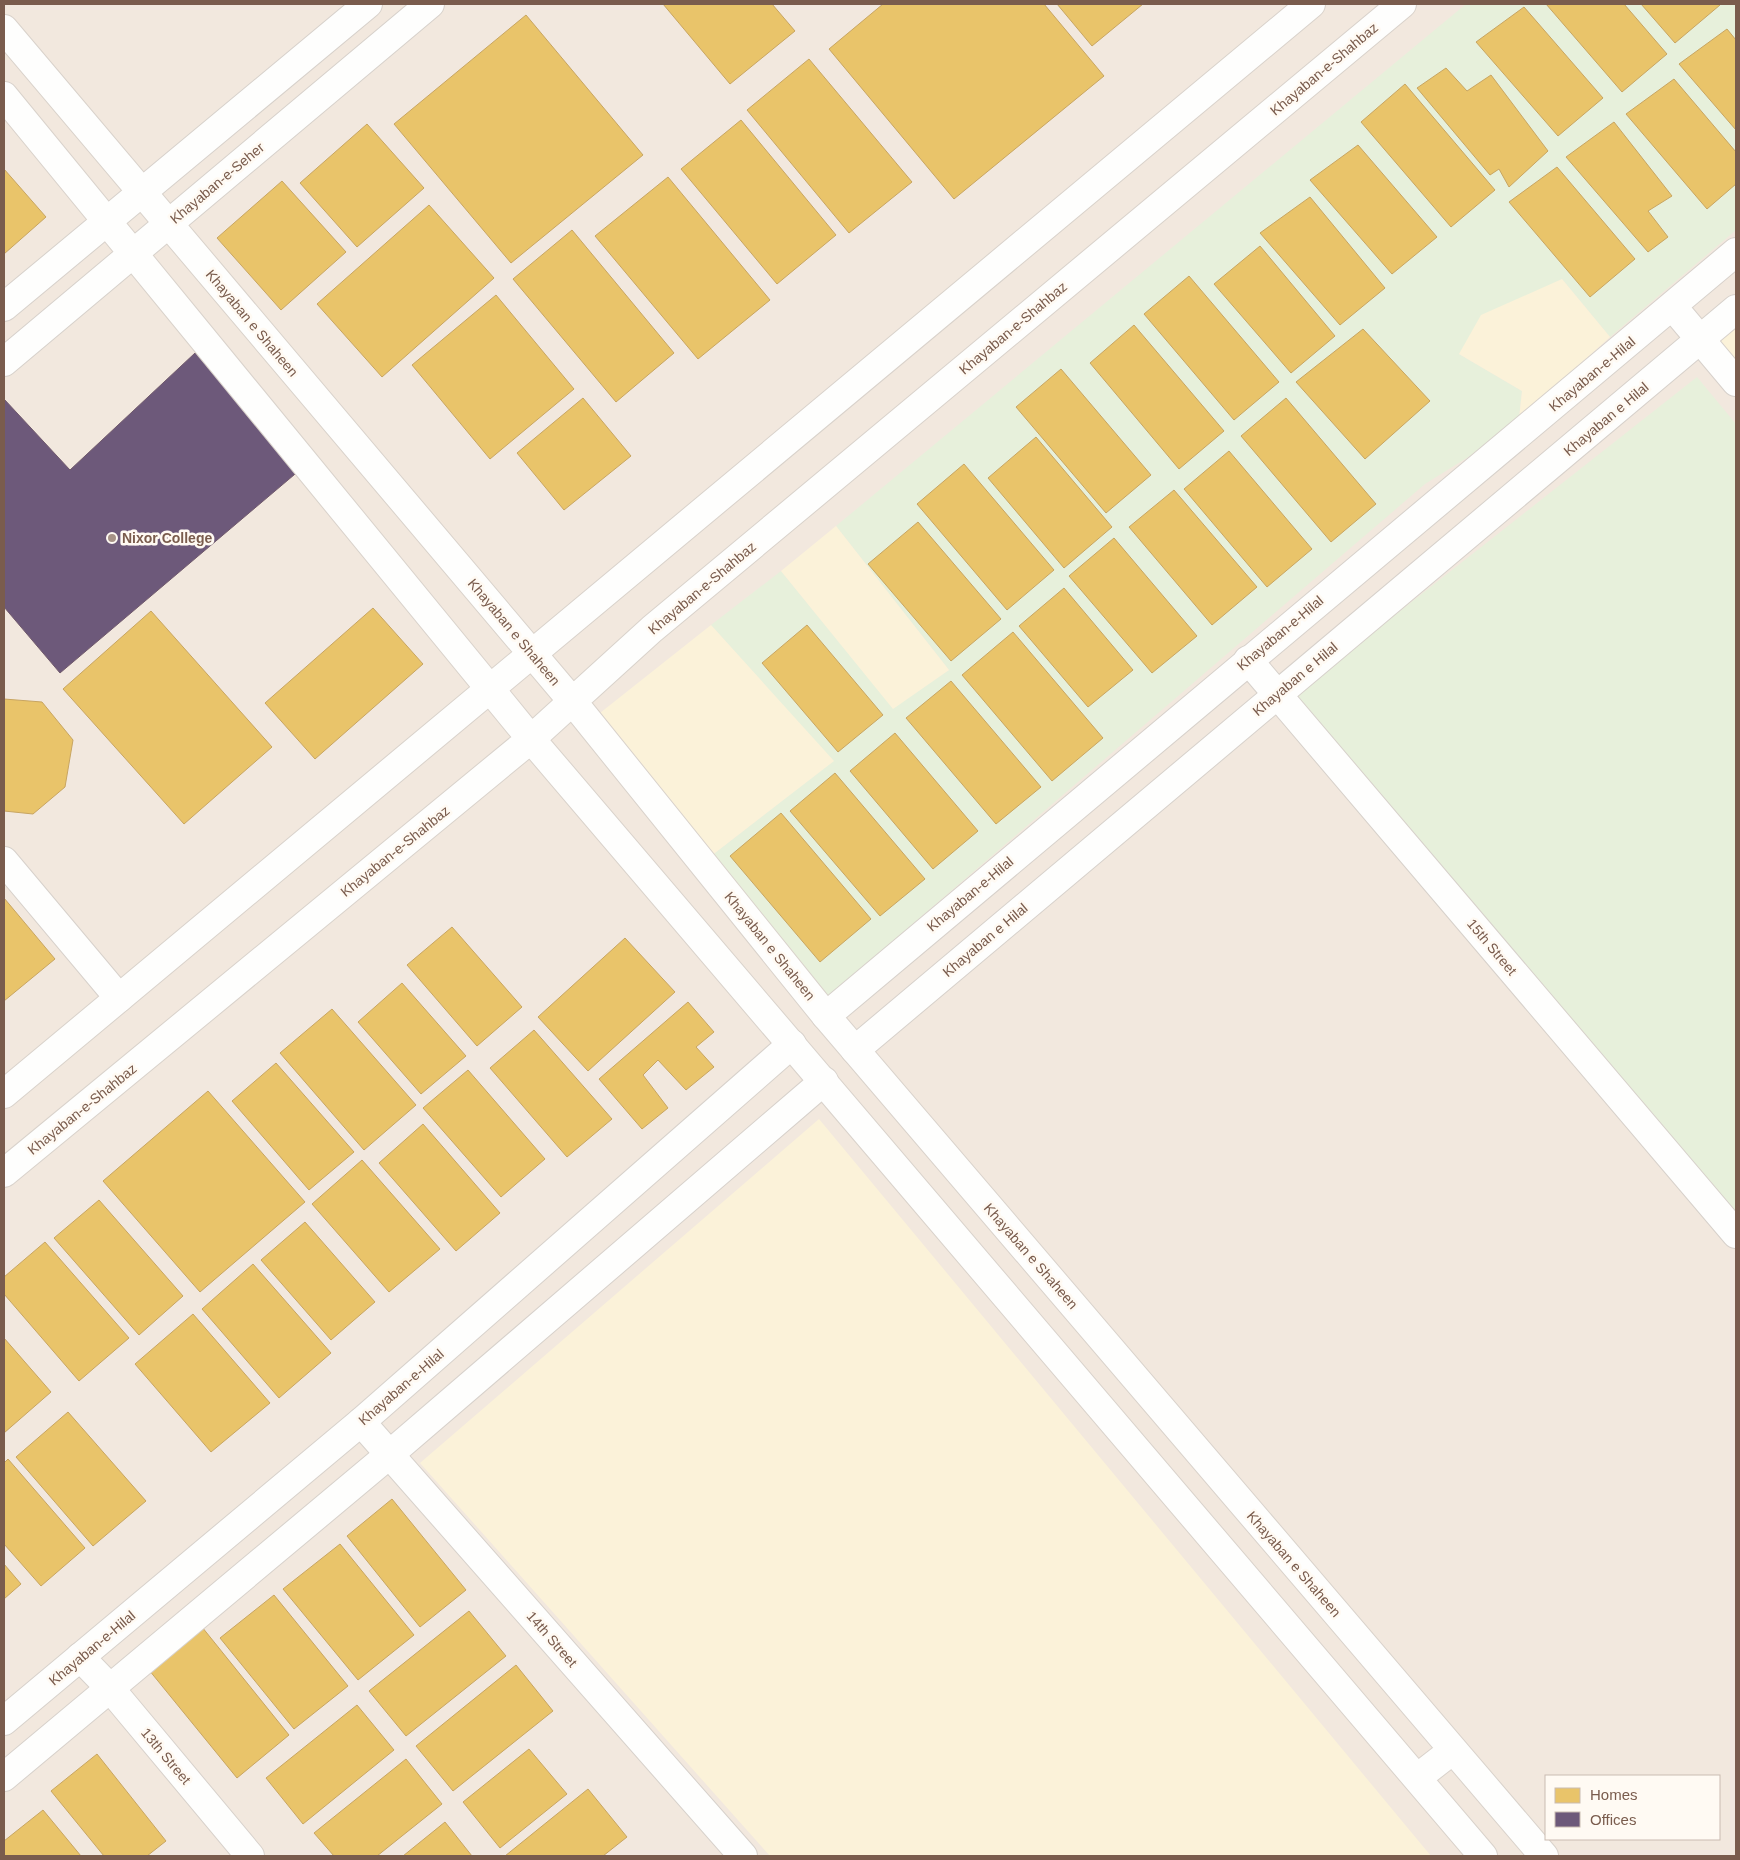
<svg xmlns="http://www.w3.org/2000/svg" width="1740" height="1860" font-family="Arial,sans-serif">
<rect width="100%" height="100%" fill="#f9f5f0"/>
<path fill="#f2e8de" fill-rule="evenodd" d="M4 4H1736V1856H4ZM1546 1776H1719V1839H1546Z"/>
<path fill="#e7f0db" d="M1466 4H1736V230L1610 337 1562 279 1459 354 1522 391 1518 426 1425 484 824 1000 711 856 833 761 711 625 781 571 893 708 949 670 836 526Z
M1697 377 1736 424V1216L1292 696Z"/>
<path fill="#fbf2d9" d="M1562 279 1610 337 1519 419 1522 391 1459 354 1481 315Z
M1736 320V370L1711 341Z
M836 526 949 670 893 709 781 571Z
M711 625 834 761 711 856 600 713Z
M819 1119 1431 1856H770L420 1463Z"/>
<path fill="#e9c46a" stroke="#c8a561" d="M663 4H772L795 31 730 84Z
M883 4H1044L1104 76 954 199 829 49Z
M1057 4H1143L1092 46Z
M1546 4H1624L1667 54 1622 92Z
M1641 4H1719L1720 5 1675 43Z
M1524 7 1603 98 1558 136 1476 42Z
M526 15 643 155 511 263 394 124Z
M1727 29 1736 40V130L1679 64Z
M809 59 912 182 849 233 747 110Z
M1446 68 1467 91 1491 75 1548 151 1509 187 1499 169 1490 175 1417 88Z
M1674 79 1736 152V184L1707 209 1626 114Z
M1405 84 1495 190 1451 227 1361 122Z
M741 120 836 235 777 284 681 169Z
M1614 122 1672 196 1648 211 1668 237 1648 252 1566 157Z
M367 124 424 188 357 247 300 183Z
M1358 145 1437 237 1392 274 1310 180Z
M1557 167 1635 259 1590 297 1509 202Z
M4 169 46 217 4 254Z
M668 177 770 300 698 359 595 236Z
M282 181 346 252 281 310 217 238Z
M1310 197 1385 288 1340 325 1260 233Z
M429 205 494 278 382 377 317 304Z
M572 230 674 353 616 402 513 279Z
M1260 246 1335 336 1291 373 1214 284Z
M1189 276 1279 382 1234 420 1144 314Z
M496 295 574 389 490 459 412 365Z
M1134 325 1224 431 1179 469 1090 363Z
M1363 329 1430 401 1365 459 1296 382Z
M1061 369 1151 475 1106 513 1016 407Z
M583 398 631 456 564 510 517 453Z
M1286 398 1376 504 1331 542 1241 436Z
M1036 437 1112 527 1064 568 988 478Z
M1229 451 1312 549 1267 587 1184 489Z
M964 464 1054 570 1007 610 917 504Z
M1174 490 1257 587 1212 625 1129 527Z
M918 522 1001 619 951 661 868 564Z
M1114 538 1197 636 1152 673 1069 576Z
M1064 588 1133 670 1088 707 1019 626Z
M373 608 423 664 315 759 265 703Z
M151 611 272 747 184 824 63 689Z
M807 625 883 715 838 752 762 663Z
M1013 632 1103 738 1052 781 962 675Z
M951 681 1041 787 996 824 906 718Z
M4 699 42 702 73 740 65 787 33 814 4 811Z
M895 733 978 831 933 869 850 771Z
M835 773 925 879 880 916 790 811Z
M781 813 871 919 820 962 730 856Z
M4 898 55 959 4 1001Z
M452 927 522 1007 477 1046 407 965Z
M625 938 675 992 588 1071 538 1017Z
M402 983 466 1056 421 1094 358 1022Z
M688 1002 714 1032 696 1047 714 1067 686 1090 658 1060 643 1075 668 1108 642 1129 599 1079Z
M332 1009 416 1105 364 1150 280 1053Z
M534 1030 612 1119 567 1157 490 1068Z
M276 1063 354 1152 309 1190 232 1101Z
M468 1070 545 1159 501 1197 423 1108Z
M208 1091 305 1202 200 1292 103 1181Z
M423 1124 500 1213 456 1251 379 1163Z
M362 1160 440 1249 389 1292 312 1204Z
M99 1200 183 1296 139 1335 54 1238Z
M305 1222 375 1302 331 1340 261 1260Z
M45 1242 129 1338 79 1381 4 1294V1277Z
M253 1264 331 1353 279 1398 202 1309Z
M193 1314 270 1403 211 1452 135 1364Z
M4 1338 51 1392 4 1433Z
M68 1412 146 1501 93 1546 16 1457Z
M8 1459 85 1548 41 1586 4 1544V1463Z
M392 1499 466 1590 420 1627 347 1536Z
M340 1544 414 1635 358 1680 283 1589Z
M4 1564 21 1584 4 1599Z
M274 1595 348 1686 294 1729 220 1638Z
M469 1611 506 1656 406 1736 369 1691Z
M202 1627 289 1735 237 1778 149 1670Z
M516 1665 553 1711 453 1791 416 1746Z
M357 1705 394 1750 303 1824 266 1778Z
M529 1749 567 1794 500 1848 463 1802Z
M97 1754 166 1841 147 1856H104L51 1791Z
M406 1759 442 1804 377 1856H334L314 1833Z
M588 1789 627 1837 603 1856H505Z
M43 1810 81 1856H4V1841Z
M445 1822 472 1856H403Z"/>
<path fill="#6d597a" stroke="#715a6c" d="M195 353 301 469 60 673 4 607V399L70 470Z"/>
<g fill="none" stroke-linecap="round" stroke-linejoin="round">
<g stroke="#d7d1cb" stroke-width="30">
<path id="minor" d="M1673 307 1736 382
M1248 660 1736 1234
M4 861 119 998
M361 1422 743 1856
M80 1657 109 1687 250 1856"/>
</g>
<g stroke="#d7d1cb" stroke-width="30">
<path id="tertiary" d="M4 307 368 4
M4 362 430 4
M826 1016 1736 252
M855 1050 1736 309
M4 1721 361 1422 792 1044
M4 1777 390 1454 824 1081"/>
</g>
<g stroke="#d9d2cb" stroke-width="30">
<path id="secondary" d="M4 29 573 702 826 1016 1544 1856
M4 96 531 739 1483 1856
M4 1094 1311 4
M4 1173 531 739 652 629 1402 4
M1417 1778 1453 1750"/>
</g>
<use href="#minor" stroke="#fefefd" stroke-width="28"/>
<use href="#tertiary" stroke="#fefefd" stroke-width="28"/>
<use href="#secondary" stroke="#fefefd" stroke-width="28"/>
</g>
<circle fill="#a69286" stroke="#fffaf3" stroke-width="2" cx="112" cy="538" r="5"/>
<g text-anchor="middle" stroke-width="5" stroke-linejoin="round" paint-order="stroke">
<g font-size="14" fill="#7a5c4d" stroke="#fffaf3">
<text transform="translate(1324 69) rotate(-40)" y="5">Khayaban-e-Shahbaz</text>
<text transform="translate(217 183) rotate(-40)" y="5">Khayaban-e-Seher</text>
<text transform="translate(252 323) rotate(50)" y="5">Khayaban e Shaheen</text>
<text transform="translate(1013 328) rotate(-40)" y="5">Khayaban-e-Shahbaz</text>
<text transform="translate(1592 374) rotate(-40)" y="5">Khayaban-e-Hilal</text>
<text transform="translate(1606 419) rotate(-40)" y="5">Khayaban e Hilal</text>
<text transform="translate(702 588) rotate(-40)" y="5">Khayaban-e-Shahbaz</text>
<text transform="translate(514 632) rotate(50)" y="5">Khayaban e Shaheen</text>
<text transform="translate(1280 633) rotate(-40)" y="5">Khayaban-e-Hilal</text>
<text transform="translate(1295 679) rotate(-40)" y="5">Khayaban e Hilal</text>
<text transform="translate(395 851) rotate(-39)" y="5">Khayaban-e-Shahbaz</text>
<text transform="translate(970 894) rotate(-40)" y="5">Khayaban-e-Hilal</text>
<text transform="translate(985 940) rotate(-40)" y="5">Khayaban e Hilal</text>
<text transform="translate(770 946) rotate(51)" y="5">Khayaban e Shaheen</text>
<text transform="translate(1492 947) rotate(50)" y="5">15th Street</text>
<text transform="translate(82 1109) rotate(-39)" y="5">Khayaban-e-Shahbaz</text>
<text transform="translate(1031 1256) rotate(49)" y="5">Khayaban e Shaheen</text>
<text transform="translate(401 1387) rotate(-41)" y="5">Khayaban-e-Hilal</text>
<text transform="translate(1294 1564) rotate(49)" y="5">Khayaban e Shaheen</text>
<text transform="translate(552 1639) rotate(49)" y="5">14th Street</text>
<text transform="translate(92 1648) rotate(-40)" y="5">Khayaban-e-Hilal</text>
<text transform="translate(166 1756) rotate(50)" y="5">13th Street</text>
</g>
<g font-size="14" font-weight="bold" fill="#7a5c4d" stroke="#fffaf3" text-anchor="start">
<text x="122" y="543">Nixor College</text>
</g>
</g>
<rect width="1740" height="1860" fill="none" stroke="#7a5c4d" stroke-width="10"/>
<rect x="1545" y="1775" width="175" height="65" fill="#fffaf3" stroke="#cabbb1"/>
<rect x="1555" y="1788" width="25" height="15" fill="#e9c46a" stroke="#cabbb1"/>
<text x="1590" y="1800" font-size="15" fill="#7a5c4d">Homes</text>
<rect x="1555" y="1812" width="25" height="15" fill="#6d597a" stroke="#cabbb1"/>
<text x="1590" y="1825" font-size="15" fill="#7a5c4d">Offices</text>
</svg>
